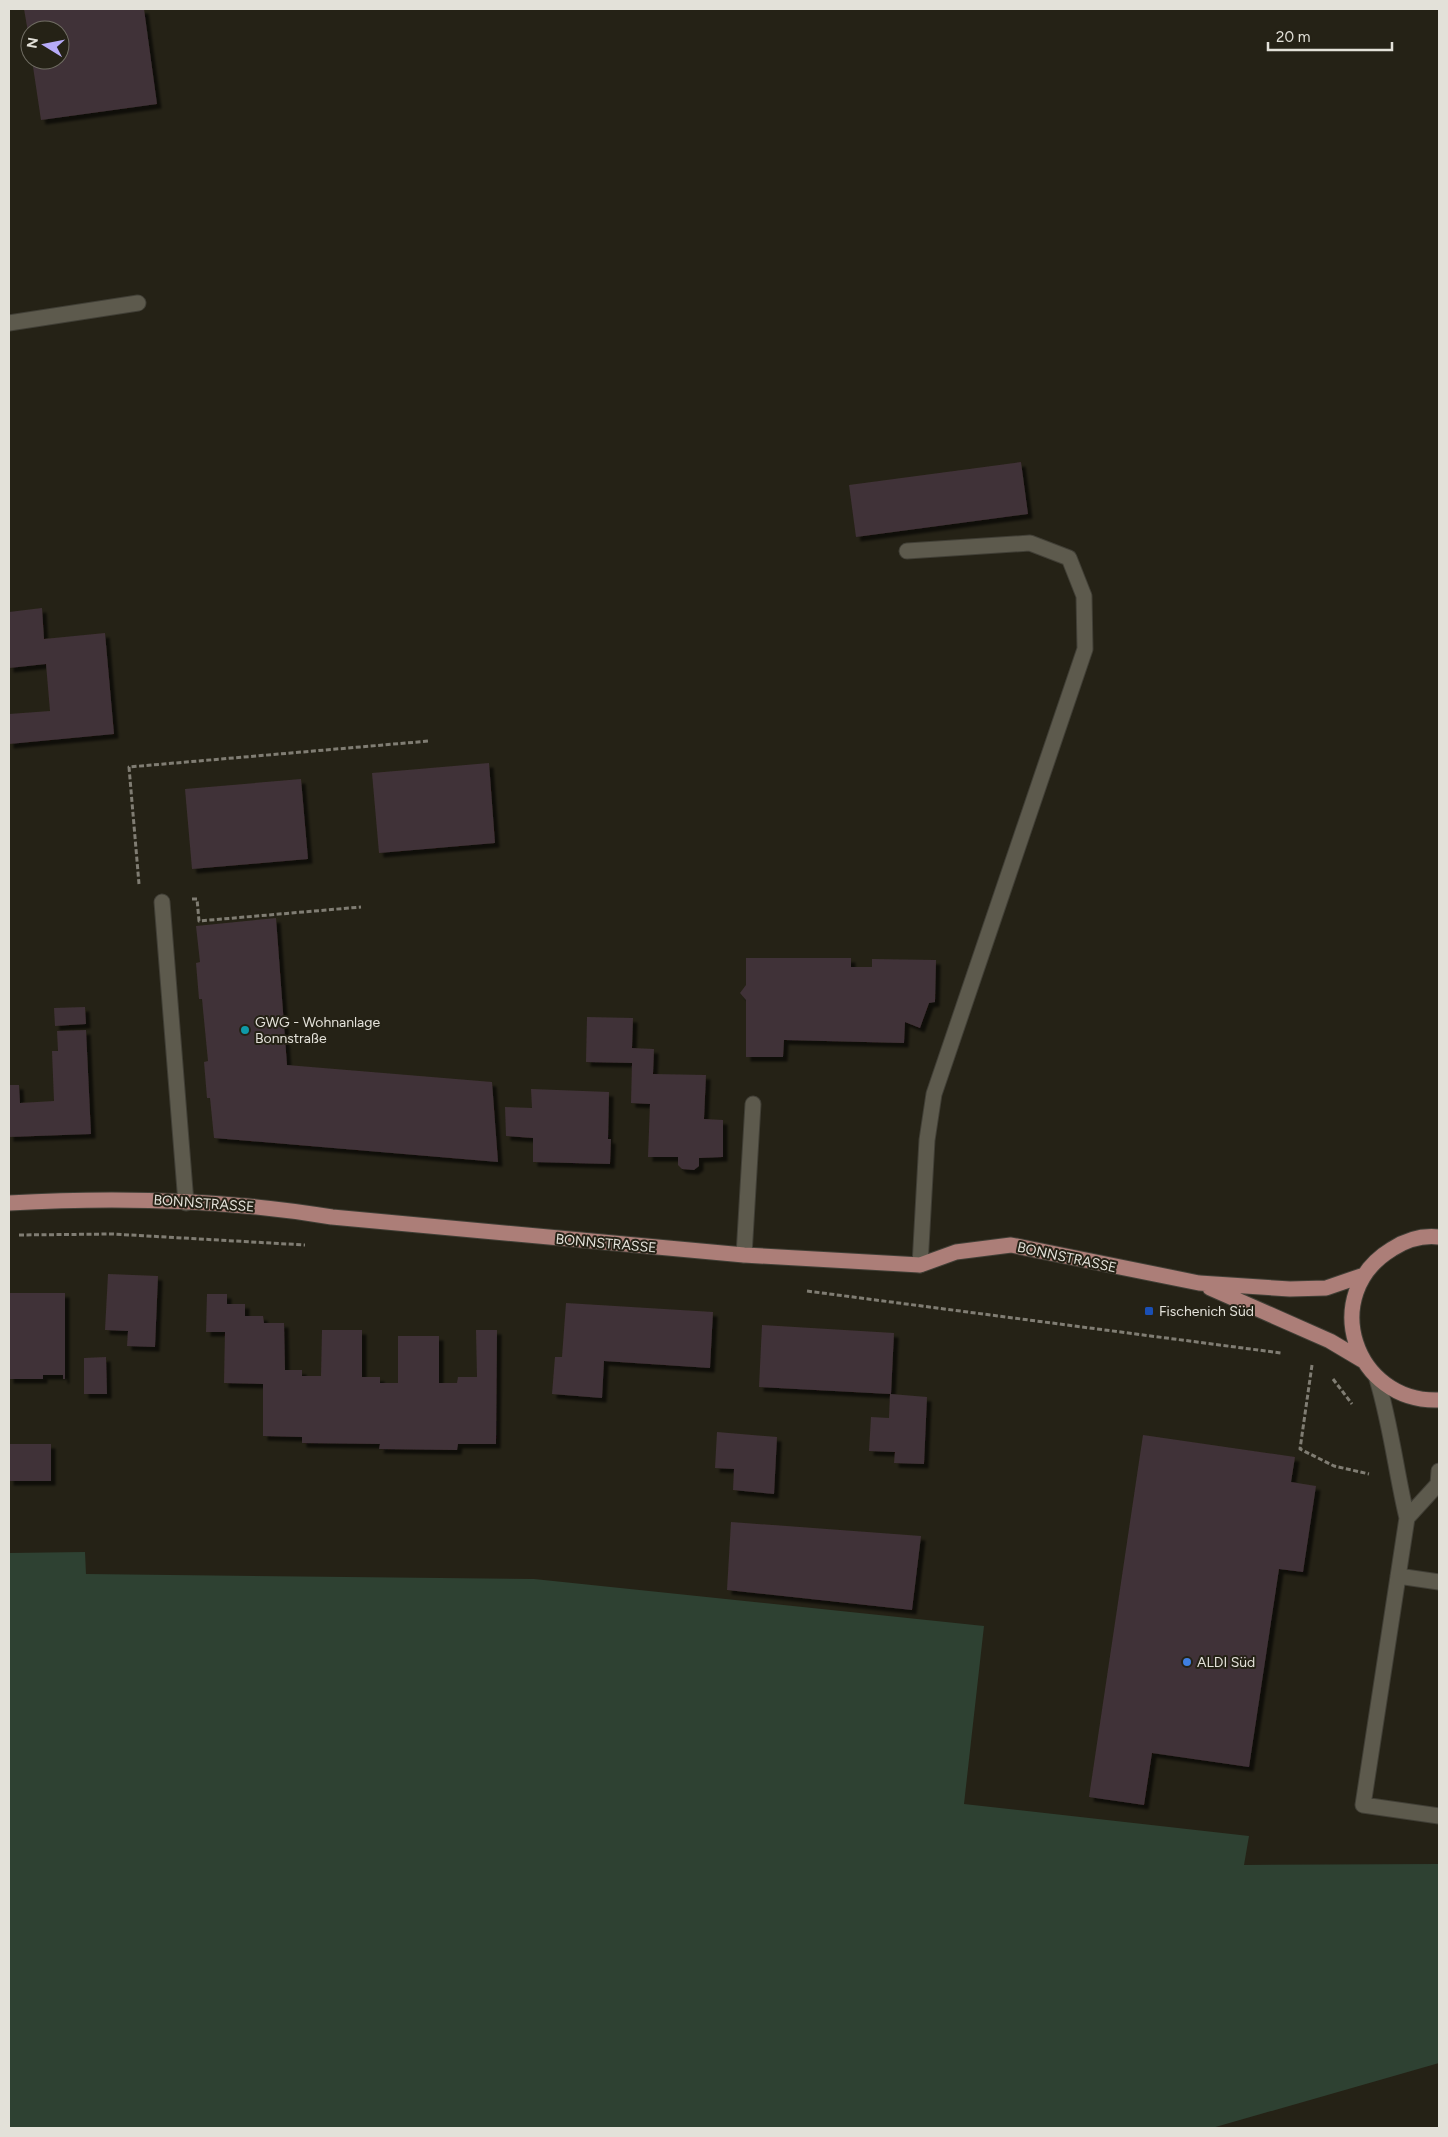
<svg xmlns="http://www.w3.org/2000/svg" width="1448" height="2137" font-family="Figtree,sans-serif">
<defs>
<filter id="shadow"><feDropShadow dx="4.5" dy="4.5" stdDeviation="1" flood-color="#0009"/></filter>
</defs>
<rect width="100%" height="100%" fill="#252216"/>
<path fill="#2e4132" d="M85 1552 86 1574 534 1579 984 1626 964 1804 1249 1836 1244 1865 1439 1864V2063L1212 2128H9V1553Z"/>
<path fill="#403237" filter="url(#shadow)" d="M24 9H144L157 104 41 120 32 60H60V30H30L29 38Z
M1021 462 1028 514 856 537 849 485Z
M42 608 44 639 105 633 114 734 9 744V714L50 711 46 664 9 668V612Z
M489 763 495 843 379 853 372 773Z
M301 779 308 859 192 869 185 789Z
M276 918 287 1065 492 1082 498 1162 214 1138 210 1098H207L204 1062 208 1061 202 999H199L196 963 200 962 196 926Z
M746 958H851V967H872V959L936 960 935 1002 929 1003 920 1028 905 1022 904 1043 784 1040 783 1057H746V1000L740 993 746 985Z
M85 1007 86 1024 55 1026 54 1008Z
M587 1017 633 1018 632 1048 654 1049 653 1074 706 1075 704 1119 723 1120V1157L699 1158V1166L694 1170 682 1169 678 1165V1157H648L650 1104 631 1103 632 1063 586 1062Z
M86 1030 91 1134 9 1137V1085H19L20 1103 54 1101 52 1051H58L57 1031Z
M531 1089 609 1092 608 1139H611L610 1164 533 1162V1138L506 1136 505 1107 532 1108Z
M108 1274 158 1276 155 1347 127 1346 128 1331 105 1330Z
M9 1293H65V1379H63V1375H43V1379H9Z
M207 1294H227V1304H245V1316H263L264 1323H284L285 1370H302V1376H321L322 1330H362V1377H380V1383H398V1336H439V1383H457L458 1377H477L476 1330H497L496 1444H458L457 1450 379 1449 380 1444 302 1443V1437L263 1436V1384L224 1383 225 1332H206Z
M566 1303 713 1312 710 1368 604 1361 602 1398 552 1394 555 1357H562Z
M762 1325 894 1333 891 1394 927 1397 924 1464 894 1463 895 1452 869 1451 871 1417 889 1418 890 1394 759 1387Z
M106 1357 107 1394H84V1358Z
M717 1432 777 1437 774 1494 733 1490 734 1469 715 1468Z
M1143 1435 1295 1457 1291 1482 1316 1486 1303 1572 1279 1569 1249 1767 1152 1753 1144 1805 1089 1797Z
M9 1444H51V1481H9Z
M731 1522 921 1536 912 1610 727 1590Z"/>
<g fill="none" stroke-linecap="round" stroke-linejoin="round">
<g stroke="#413f36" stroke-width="17">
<path id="minor" d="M9 323 138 303
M907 551 1030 543 1069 558 1084 596 1085 649 934 1094 927 1140 920 1265
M162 902 186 1203
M744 1255 753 1104
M1377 1379C1391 1425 1396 1472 1407 1518L1363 1805 1439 1816
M1407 1518 1438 1484 1439 1471
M1398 1576 1439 1582"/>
</g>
<g stroke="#413f36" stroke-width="17">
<path id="major" d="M9 1203C117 1197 225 1199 332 1217L744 1255 920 1265 956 1252 1011 1245 1199 1283 1290 1289 1326 1288 1364 1275
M1439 1237C1422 1235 1406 1240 1392 1249 1318 1294 1354 1403 1439 1400
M1210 1288 1330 1341 1362 1360"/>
</g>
<path stroke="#807d73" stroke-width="3" stroke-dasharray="5 2.5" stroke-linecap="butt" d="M139 884 129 767 429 741
M192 899H197L199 921 361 907
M19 1235 113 1234 305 1245
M807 1291 1281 1353
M1312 1365 1300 1449 1334 1466 1369 1474
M1333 1379 1352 1404"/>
<use href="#minor" stroke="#5d5a4d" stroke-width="15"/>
<use href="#major" stroke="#ac7e78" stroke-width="15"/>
</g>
<circle fill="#0f9aa8" stroke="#252216" stroke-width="2" cx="245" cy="1030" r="5"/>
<rect fill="#1a4fb4" stroke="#252216" stroke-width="2" x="1144" y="1306" width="10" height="10" rx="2.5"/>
<circle fill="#3f7fe0" stroke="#252216" stroke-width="2" cx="1187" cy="1662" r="5"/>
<g text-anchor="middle" stroke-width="4" stroke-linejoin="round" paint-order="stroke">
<g font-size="14" fill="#e3e1d9" stroke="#252216" text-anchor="start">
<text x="255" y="1027">GWG - Wohnanlage<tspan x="255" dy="16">Bonnstraße</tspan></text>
<text x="1159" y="1316">Fischenich Süd</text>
<text x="1197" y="1667">ALDI Süd</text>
</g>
<g font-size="14" fill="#e3e1d9" stroke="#252216">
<text transform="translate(204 1203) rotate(4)" y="5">BONNSTRASSE</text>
<text transform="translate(606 1243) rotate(5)" y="5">BONNSTRASSE</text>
<text transform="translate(1067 1257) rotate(12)" y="5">BONNSTRASSE</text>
</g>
</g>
<rect width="1448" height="2137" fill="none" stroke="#e3e1d9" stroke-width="20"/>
<g transform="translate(45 45) rotate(280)"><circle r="24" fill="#252216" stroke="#716e64"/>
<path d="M0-4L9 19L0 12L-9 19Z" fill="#b7abf8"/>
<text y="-8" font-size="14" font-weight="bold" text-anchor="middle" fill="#e3e1d9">N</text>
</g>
<path d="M1268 42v8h124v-8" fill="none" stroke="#e3e1d9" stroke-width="2.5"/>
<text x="1276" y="42" font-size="15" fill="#e3e1d9" stroke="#252216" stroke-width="4" paint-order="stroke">20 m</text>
</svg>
